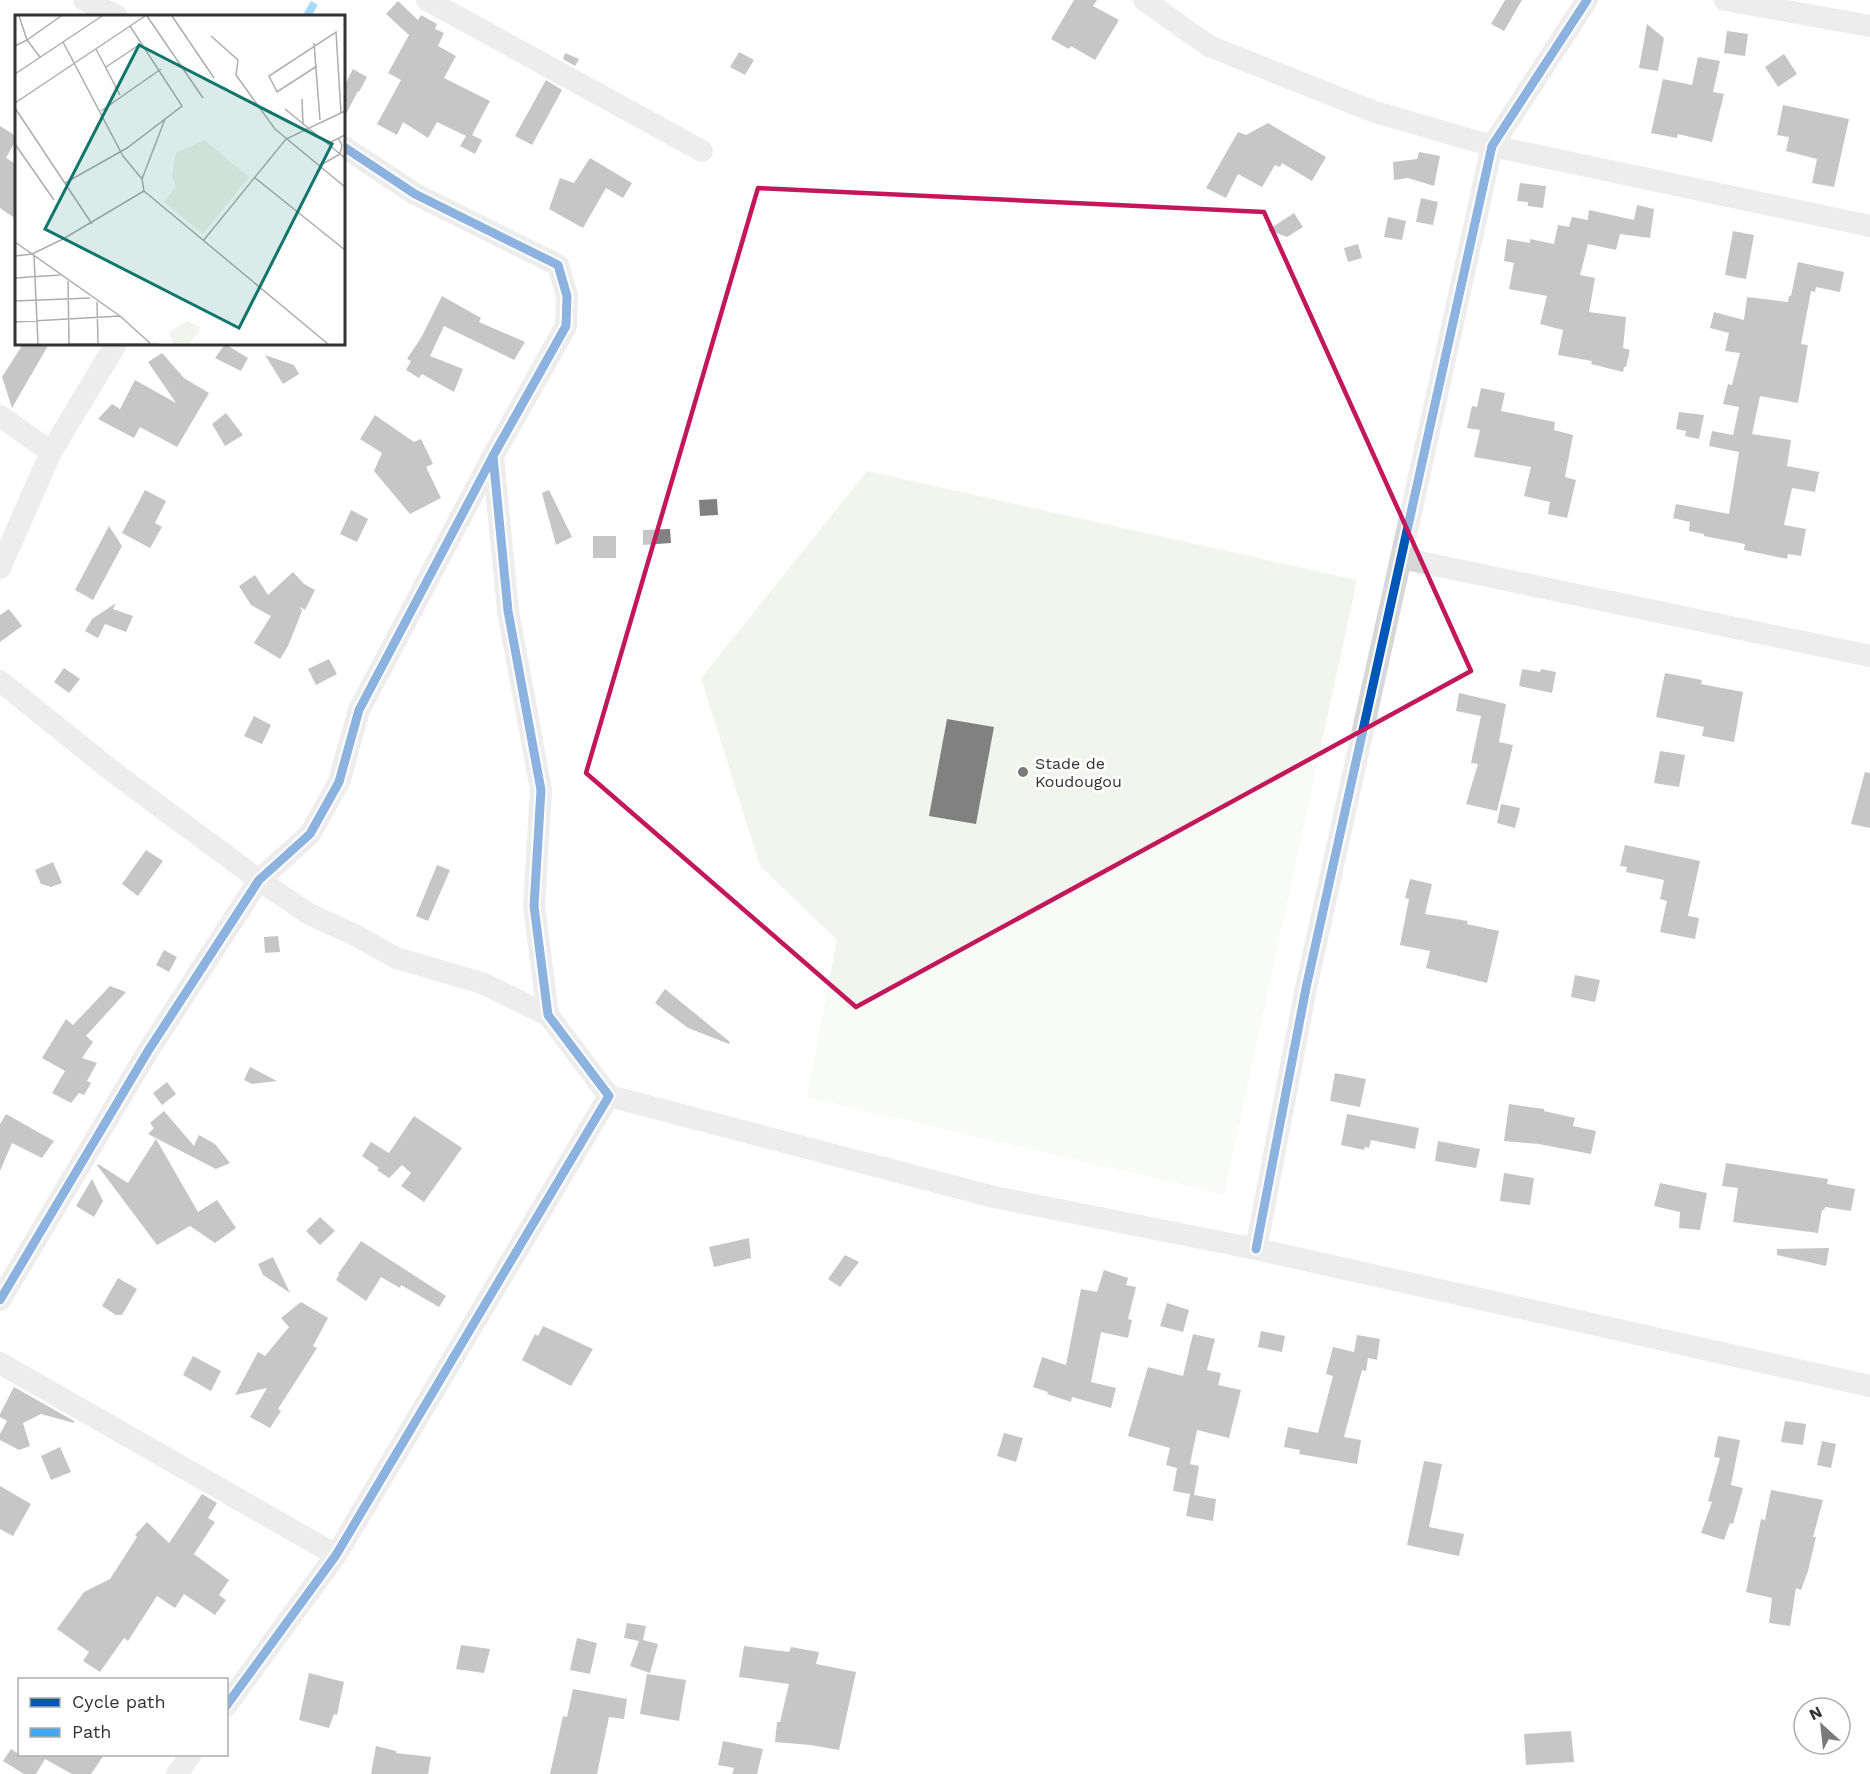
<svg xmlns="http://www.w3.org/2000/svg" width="1870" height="1774" font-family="'Work Sans',sans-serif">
<rect width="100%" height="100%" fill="#fff"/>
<path fill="#f1f5ed" d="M867 471 1357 580 1224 1194 807 1097 837 940 760 866 701 678Z"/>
<path fill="#818181" d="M1074 0H1097L1093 6 1119 20 1095 60 1071 46 1069 49 1051 39Z
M1505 0H1522L1504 31 1491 24Z
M398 1 418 20 421 15 437 24 435 29 444 33 438 46 456 56 444 78 490 101 472 135 482 140 475 154 460 146 466 136 437 122 428 138 403 122 397 135 377 124 401 80 388 73 409 35 386 14Z
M1647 24 1664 38 1658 71 1639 68Z
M1727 31 1748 34 1745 56 1724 53Z
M739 52 754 60 745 75 730 67Z
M565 53 579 59 575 66 563 59Z
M1784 54 1797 74 1778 87 1765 67Z
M1698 57 1720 61 1713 92 1724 94 1712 142 1678 134 1677 138 1651 133 1663 79 1692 85Z
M353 69 367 77 359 92 358 91 344 118V86Z
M546 80 562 90 532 145 515 136Z
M1783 105 1849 119 1834 187 1812 183 1817 159 1786 151 1789 137 1777 135Z
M1268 123 1326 157 1312 181 1282 163 1280 167 1275 165 1262 187 1238 174 1226 198 1206 188 1238 132 1246 135Z
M0 126 16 136V140L6 158 16 164V219L0 208Z
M1419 152 1440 156 1434 186 1408 178 1394 180 1393 162 1417 159Z
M590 158 632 183 623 198 606 188 583 228 549 209 560 178 574 183Z
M1520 183 1546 186 1543 208 1528 206V202L1517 201Z
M1421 198 1438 202 1433 225 1416 222Z
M1637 205 1654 209 1650 238 1620 234 1616 250 1588 244 1580 275 1595 278 1589 312 1626 317 1623 348 1630 350 1626 367H1624L1623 372 1591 364 1592 361 1558 355 1563 330 1540 324 1547 296 1509 289 1514 263 1504 261 1507 239 1530 243V239L1554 244 1558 225 1569 227 1572 217 1588 220 1589 210 1634 220Z
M1294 213 1303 227 1287 237 1268 230Z
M1388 217 1406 221 1402 240 1384 237Z
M1733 231 1754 235 1746 279 1725 275Z
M1358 244 1362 258 1348 262 1344 248Z
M1798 262 1844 272 1840 292 1816 287 1815 292 1811 291 1801 344 1808 345 1798 403 1760 396 1752 434 1791 440 1787 466 1819 472 1815 492 1792 488 1784 525 1806 529 1801 556 1788 554 1787 559 1744 550 1745 544 1704 536V534L1689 531 1690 522 1673 518 1676 504 1729 514 1739 452 1709 446 1712 431 1733 435 1739 407 1723 404 1728 384 1732 385 1740 353 1725 351 1729 333 1710 328 1714 312 1744 320 1747 297 1788 302 1789 296H1791Z
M442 296 481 318 479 322 525 342 514 360 444 326 430 356 463 369 454 392 422 374 419 378 406 370 411 361 407 359 422 336Z
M23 344H49L12 408 2 377Z
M225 344 248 358 241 371 215 358Z
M162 353 184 378 209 393 177 447 140 427 134 438 98 419 112 404 120 409 135 380 176 403 148 362Z
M265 355 294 365 299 374 283 384Z
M1481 388 1505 393 1501 411 1555 422 1554 430 1573 435 1565 477 1576 480 1567 518 1548 514 1550 502 1524 496 1531 467 1474 457 1480 430 1467 428 1472 406 1477 407Z
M1679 412 1704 415 1699 439 1685 436 1686 431 1676 429Z
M226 413 243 435 225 446 212 424Z
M375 415 414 442 421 439 433 464 426 467 441 498 410 514 374 471 382 453 360 439Z
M145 490 166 501 155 523 162 527 150 548 122 533Z
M549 490 572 537 556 545 542 493Z
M717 499 718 515 700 516 699 500Z
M351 510 368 519 357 542 340 534Z
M109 526 122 546 93 600 75 590Z
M670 529 671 543 643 545V530Z
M593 536H616V558H593Z
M293 572 304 584 315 590 305 610 300 607 302 611 288 646 280 659 254 643 271 616 251 605 239 586 255 575 268 595Z
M116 603 113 609 133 616 126 632 105 624 98 638 85 631 92 619Z
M9 609 22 626 0 642V615Z
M329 659 337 674 316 685 308 669Z
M64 668 80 679 69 693 54 682Z
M1522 669 1540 672 1541 669 1556 672 1552 693 1519 686Z
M1665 673 1702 680 1701 684 1743 692 1734 742 1702 736 1704 727 1656 717Z
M1459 693 1506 704 1499 742 1513 745 1497 811 1466 804 1478 764 1471 763 1481 716 1456 711Z
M254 716 271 725 262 744 244 736Z
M947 719 994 727 976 824 929 816Z
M1660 751 1685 755 1679 787 1654 783Z
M1865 772 1870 773V828L1851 824Z
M1501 804 1520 808 1515 828 1497 823Z
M1625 845 1700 861 1688 916 1699 918 1695 939 1660 932 1667 901 1660 899 1664 880 1626 872 1627 867 1620 866Z
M146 850 163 861 138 896 122 884Z
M53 862 62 883 51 887 41 884 35 870Z
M437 865 450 870 428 921 416 916Z
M1410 879 1432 884 1425 914 1468 921 1467 924 1499 931 1487 983 1426 968 1430 951 1400 945 1409 899 1405 898Z
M278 936 280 952 265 953 264 937Z
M164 950 177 957 169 972 156 965Z
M1575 975 1600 980 1595 1002 1571 997Z
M110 986 126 992 86 1036 93 1042 82 1058 97 1063 87 1081 91 1083 84 1095 79 1093 71 1103 52 1093 65 1071 42 1058 66 1019 73 1025Z
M665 989 730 1042 729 1044 688 1028 655 1003Z
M250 1067 277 1081 252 1084 244 1080Z
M1335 1073 1366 1079 1360 1107 1330 1101Z
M167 1082 176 1094 162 1105 153 1093Z
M1509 1104 1544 1109V1111L1575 1118 1573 1126 1596 1131 1591 1154 1539 1144 1504 1141Z
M164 1111 194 1146 199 1135 215 1144 230 1163 216 1169 148 1134 154 1128 150 1123Z
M6 1114 54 1141 42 1158 12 1143 0 1171V1124Z
M1347 1114 1419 1128 1415 1149 1371 1140 1369 1148 1365 1147 1364 1150 1341 1145Z
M414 1116 462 1148 424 1202 401 1186 411 1173 402 1165 389 1178 377 1170 379 1168 362 1156 371 1142 389 1153Z
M156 1139 198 1212 217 1200 236 1228 215 1243 190 1226 157 1245 97 1165 98 1164 128 1183Z
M1438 1141 1480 1149 1476 1168 1435 1161Z
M1726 1163 1828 1179 1827 1184 1855 1189 1851 1211 1825 1207 1824 1210H1822L1818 1233 1733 1222 1738 1188 1722 1186Z
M1504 1173 1534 1178 1530 1205 1500 1201Z
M92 1179 103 1201 94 1217 76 1206Z
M1660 1183 1707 1193 1700 1230 1679 1228 1680 1212 1654 1206Z
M320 1217 335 1231 320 1245 306 1231Z
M749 1238 751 1258 714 1267 709 1247Z
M361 1241 446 1296 439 1307 401 1285 400 1288 381 1277 366 1301 336 1280 339 1275 338 1274Z
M1829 1248 1826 1266 1777 1255V1249Z
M845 1255 859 1262 840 1287 828 1279Z
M273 1257 290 1293 263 1275 258 1264Z
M1104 1270 1128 1278 1126 1285 1136 1287 1128 1319 1132 1320 1128 1338 1101 1332 1091 1382 1116 1388 1111 1408 1072 1397 1071 1402 1047 1394 1048 1392 1033 1387 1042 1357 1066 1365 1081 1289 1097 1292Z
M118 1278 137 1289 122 1315H116L102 1306Z
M301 1302 328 1318 313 1346 317 1348 278 1409 281 1411 270 1428 250 1417 267 1388 235 1395 258 1352 265 1356 289 1327 281 1318Z
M1167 1303 1189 1310 1183 1332 1160 1326Z
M543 1326 593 1349 571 1386 522 1360 535 1334 538 1336Z
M1261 1331 1285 1336 1282 1352 1258 1347Z
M1193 1334 1215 1339 1207 1370 1221 1373 1218 1385 1241 1390 1229 1438 1197 1430 1190 1464 1199 1466 1194 1495 1216 1499 1213 1521 1186 1516 1190 1494 1173 1491 1177 1468 1166 1465 1170 1448 1128 1436 1148 1367 1183 1376Z
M1357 1335 1380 1339 1377 1360 1368 1358 1366 1371 1362 1370 1344 1437 1361 1440 1357 1464 1299 1454 1300 1450 1284 1447 1288 1427 1318 1433 1333 1376 1326 1374 1333 1347 1354 1352Z
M193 1356 221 1371 211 1391 183 1375Z
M14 1387 74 1421V1423L41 1414 23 1423 30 1446 19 1450 0 1440V1434L7 1421 0 1417V1414Z
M1785 1421 1806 1424 1803 1445 1781 1442Z
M1004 1433 1023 1438 1016 1462 997 1456Z
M1718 1436 1740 1440 1731 1485 1743 1488 1733 1524 1730 1523 1724 1540 1701 1533 1712 1502 1708 1501 1720 1458 1714 1457Z
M1822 1441 1836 1444 1831 1468 1817 1465Z
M60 1447 71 1472 51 1480 41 1456Z
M1424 1461 1442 1464 1429 1527 1464 1534 1459 1556 1407 1545Z
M0 1486 31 1504 13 1536 0 1529Z
M1771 1490 1823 1500 1813 1537H1816L1808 1571 1801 1590 1796 1588 1790 1626 1769 1623 1772 1598 1746 1592 1761 1519 1765 1520Z
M202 1494 217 1503 208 1518 215 1522 194 1554 229 1580 219 1595 226 1600 215 1615 184 1594 175 1608 157 1596 128 1641 124 1638 100 1672 83 1661 89 1652 57 1629 84 1592 110 1579 137 1537 135 1535 147 1522 169 1543Z
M627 1623 646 1626 643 1640 658 1644 650 1673 630 1666 639 1641 624 1638Z
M577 1638 597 1643 590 1674 570 1670Z
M461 1645 490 1649 484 1673 456 1669Z
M744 1646 789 1652 791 1647 819 1652 816 1664 856 1672 839 1750 810 1745 775 1742 777 1722H780L789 1684 739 1677Z
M309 1673 344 1682 337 1715 334 1714 329 1728 299 1720Z
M647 1674 686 1680 679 1721 640 1714Z
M573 1689 627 1699 624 1719 609 1717 597 1774H550L563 1716 567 1717Z
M1571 1731 1574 1762 1526 1765 1524 1734Z
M723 1741 763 1749 757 1774H732L734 1768 718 1765Z
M376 1746 396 1751V1753L431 1757 428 1774H371Z
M11 1749 20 1755H104L91 1774H72L45 1759 36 1774H24L3 1761Z"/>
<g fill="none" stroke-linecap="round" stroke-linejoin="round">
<path stroke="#d7d7d7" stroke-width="22" d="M84 0 117 16
M427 0 702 151
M1144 0 1209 46 1372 111 1492 146 1870 226
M1725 0 1870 26
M0 416 51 452
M1401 558 1870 656
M0 568 51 452 116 344
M0 681 112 771 259 880 309 914 355 935 396 958 482 983 548 1015
M609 1096 994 1197 1256 1249 1870 1386
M1256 1249 1306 988 1492 146 1587 0
M0 1300 148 1051 259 880 310 834 339 782 359 710 493 456 566 326 567 296 558 265 415 194 344 147
M0 1363 336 1555
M226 1706 336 1555 609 1096 548 1015 534 906 541 790 508 611 493 456
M177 1774 191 1754"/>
<path stroke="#3fa9f5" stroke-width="8" stroke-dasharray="15 8" stroke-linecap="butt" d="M307 16 316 0"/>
<g stroke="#fff" stroke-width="13">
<path id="cycleway" d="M1256 1249 1306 988 1492 146 1587 0
M0 1300 148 1051 259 880 310 834 339 782 359 710 493 456 566 326 567 296 558 265 415 194 344 147
M226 1706 336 1555 609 1096 548 1015 534 906 541 790 508 611 493 456"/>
</g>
<use href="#cycleway" stroke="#0057b8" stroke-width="9"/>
</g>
<path d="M0 0H1870V1774H0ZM758 188 1264 212 1471 671 856 1007 586 773Z" fill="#fff" fill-opacity=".55" fill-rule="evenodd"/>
<path fill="none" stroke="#c2185b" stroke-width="4.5" stroke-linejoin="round" d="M758 188 1264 212 1471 671 856 1007 586 773Z"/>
<circle fill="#7a7a7a" stroke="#fff" stroke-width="2" cx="1023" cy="772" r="6"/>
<g text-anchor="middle" stroke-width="6" stroke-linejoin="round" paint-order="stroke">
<g font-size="16" fill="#333" stroke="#fff" text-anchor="start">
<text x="1035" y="769">Stade de<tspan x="1035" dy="18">Koudougou</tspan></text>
</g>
</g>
<g transform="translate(15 15)">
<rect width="330" height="330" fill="#fff"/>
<path d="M189 125 234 162 188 219 149 187 161 172 157 160 161 138ZM172 306 185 312 183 318 173 329H158L154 317Z" fill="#f1f5ed"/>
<path fill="none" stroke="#adadad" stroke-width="1.5" d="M4 1 12 25 46 1M132 1 188 83M157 1 199 63M196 21 223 45 221 60 260 114 330 172M48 27 108 141 127 164M299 28 305 105M0 31 12 25 25 42M81 34 105 80M302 51 262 77 254 61 321 17 326 98M91 52 127 28M0 59 87 1M287 84 288 110M0 88 130 1M0 93 77 209M270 94 330 143M86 96 146 54M0 129 39 185M312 129 330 120M304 151 325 139 327 130 323 123M239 162 330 235M50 168 112 133 167 91 115 11M129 176 313 329M188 226 271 124 330 96M0 227 105 301 136 329M0 241 17 239 48 224 129 176 127 164 150 104M19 241 23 329M0 263 45 260M53 266 54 329M0 286 75 283M82 287 83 329M0 307 105 301M53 329H144"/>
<path fill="#0f766e" fill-opacity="0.15" stroke="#0f766e" stroke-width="3" d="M124 30 317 129 224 313 30 214Z"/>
<rect width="330" height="330" fill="none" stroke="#333" stroke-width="3"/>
</g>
<rect x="18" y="1678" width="210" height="78" fill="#ffffff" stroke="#adadad" stroke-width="1.5"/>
<rect x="30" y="1698" width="30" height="9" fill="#0057b8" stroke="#adadad" stroke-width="1.5"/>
<text x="72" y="1708" font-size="18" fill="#333333">Cycle path</text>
<rect x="30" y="1728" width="30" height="9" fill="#3fa9f5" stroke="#adadad" stroke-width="1.5"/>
<text x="72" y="1738" font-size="18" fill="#333333">Path</text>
<g transform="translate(1822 1726) rotate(333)"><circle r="28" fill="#ffffff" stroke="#adadad" stroke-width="1.5"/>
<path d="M0-4.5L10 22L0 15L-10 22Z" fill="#7a7a7a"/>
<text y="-9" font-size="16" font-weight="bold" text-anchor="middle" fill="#333333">N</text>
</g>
</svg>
